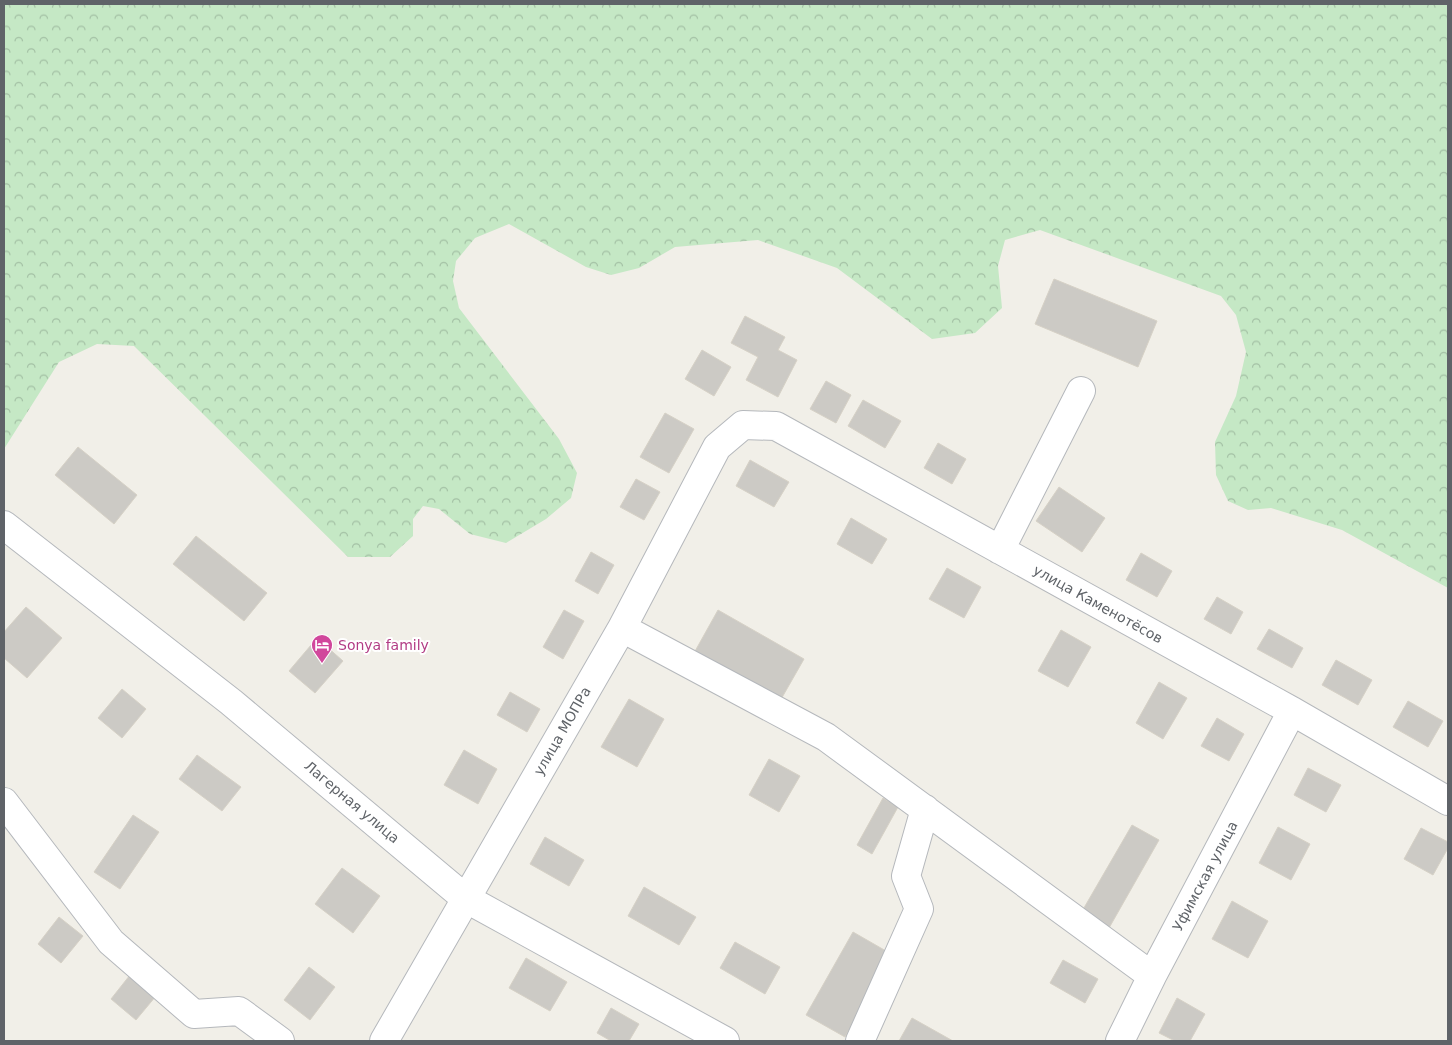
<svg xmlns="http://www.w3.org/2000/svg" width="1452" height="1045" font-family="'DejaVu Sans',sans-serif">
<defs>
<pattern id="forest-crowns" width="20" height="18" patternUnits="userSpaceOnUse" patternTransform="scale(1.25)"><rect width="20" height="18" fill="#c5e8c5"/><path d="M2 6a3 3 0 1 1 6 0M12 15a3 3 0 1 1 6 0" fill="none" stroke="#a3c0a4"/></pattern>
</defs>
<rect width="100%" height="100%" fill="#f1efe8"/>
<path fill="url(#forest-crowns)" d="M4 4H1448V588L1342 530 1271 508 1248 510 1228 501 1216 475 1215 442 1236 396 1246 352 1236 315 1221 296 1040 230 1005 240 998 266 1002 308 975 333 932 339 837 268 758 240 675 247 639 268 611 275 586 267 509 224 475 238 456 261 453 281 459 308 559 439 577 473 571 498 546 519 506 543 470 534 439 509 423 506 413 519V536L390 557H348L134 346 97 344 59 362 4 449Z"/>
<path fill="#cccac5" stroke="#d6d1c6" d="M1054 279 1157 321 1138 367 1035 324Z
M745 316 785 337 778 350 797 360 778 397 746 380 758 357 731 343Z
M702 350 731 367 714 396 685 379Z
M826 381 851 395 836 423 810 409Z
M863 400 901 421 885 448 848 426Z
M665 413 694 429 669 473 640 457Z
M938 443 966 459 952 484 924 468Z
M78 447 137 495 114 524 55 475Z
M750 460 789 482 774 507 736 486Z
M636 479 660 492 644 520 620 507Z
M1059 487 1105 518 1082 552 1036 521Z
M851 518 887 539 872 564 837 544Z
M196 536 267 593 244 621 173 564Z
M591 552 614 565 598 594 575 581Z
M1141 553 1172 571 1157 597 1126 580Z
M947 568 981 587 964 618 929 599Z
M1217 597 1243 612 1231 634 1204 619Z
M26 607 62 638 27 678 4 658V632Z
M564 610 584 621 563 659 543 647Z
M718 610 804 659 780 701 694 653Z
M1269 629 1303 648 1292 668 1257 649Z
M1061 630 1091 647 1068 687 1038 671Z
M317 638 343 661 315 693 289 671Z
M1336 660 1372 680 1358 705 1322 685Z
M1159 682 1187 698 1163 739 1136 723Z
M122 689 146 709 122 738 98 718Z
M510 692 540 709 527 732 497 715Z
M629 699 664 719 637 767 601 747Z
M1408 701 1443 721 1428 747 1393 727Z
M1217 718 1244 734 1229 761 1201 746Z
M464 750 497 769 478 804 444 785Z
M197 755 241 787 222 811 179 779Z
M769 759 800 776 779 812 749 795Z
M1308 768 1341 785 1326 812 1294 795Z
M883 798 898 807 872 854 857 845Z
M133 815 159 832 120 889 94 872Z
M1132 825 1159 840 1109 928 1081 913Z
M1278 827 1310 844 1291 880 1259 863Z
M1421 828 1448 842V848L1433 875 1404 859Z
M545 837 584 860 569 886 530 864Z
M342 868 380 896 353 933 315 904Z
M644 887 696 917 679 945 628 916Z
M1232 901 1268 921 1248 958 1212 939Z
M59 917 83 936 61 963 38 944Z
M853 932 893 955 845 1037 806 1015Z
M735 942 780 967 765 994 720 968Z
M526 958 567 982 550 1011 509 988Z
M1063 960 1098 979 1085 1003 1050 983Z
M309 967 335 987 310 1020 284 1000Z
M130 975 156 996 136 1020 111 999Z
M1177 998 1205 1014 1190 1041H1175L1159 1033Z
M611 1008 639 1024 629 1041H611L597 1033Z
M912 1018 953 1041H899Z"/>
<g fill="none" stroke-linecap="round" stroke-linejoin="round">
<g stroke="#b5b8bc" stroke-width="30">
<path id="minor" d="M4 525 231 702 465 898 725 1041
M1000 550 1081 391
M622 628 826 737 1152 976
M4 802 111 942 194 1014 239 1011 280 1041
M384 1041 622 628 717 447 743 425 776 426 1292 711 1448 801
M860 1041 919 909 906 876 925 809
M1120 1041 1152 976 1292 711"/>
</g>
<use href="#minor" stroke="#fff" stroke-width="28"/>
</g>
<defs>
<g id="hotel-pin" transform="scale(1.125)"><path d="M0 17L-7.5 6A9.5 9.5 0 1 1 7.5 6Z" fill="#d1479c" stroke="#fff"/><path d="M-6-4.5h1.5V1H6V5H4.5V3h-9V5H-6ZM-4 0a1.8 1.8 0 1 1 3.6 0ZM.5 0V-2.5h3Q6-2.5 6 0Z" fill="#fff"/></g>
</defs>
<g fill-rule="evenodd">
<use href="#hotel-pin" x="322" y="645"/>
</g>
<g text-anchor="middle" stroke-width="4" stroke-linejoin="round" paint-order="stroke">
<g font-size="14" fill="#5f6368" stroke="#fff">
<text transform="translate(1098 604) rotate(29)" y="5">улица Каменотёсов</text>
<text transform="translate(562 731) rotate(-60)" y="5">улица МОПРа</text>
<text transform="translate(352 802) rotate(40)" y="5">Лагерная улица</text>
<text transform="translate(1205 876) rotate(-62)" y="5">Уфимская улица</text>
</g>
<g font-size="14" fill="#b23c85" stroke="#fff" text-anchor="start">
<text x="338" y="650">Sonya family</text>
</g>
</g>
<rect width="1452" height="1045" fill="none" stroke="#5f6368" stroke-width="10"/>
</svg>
